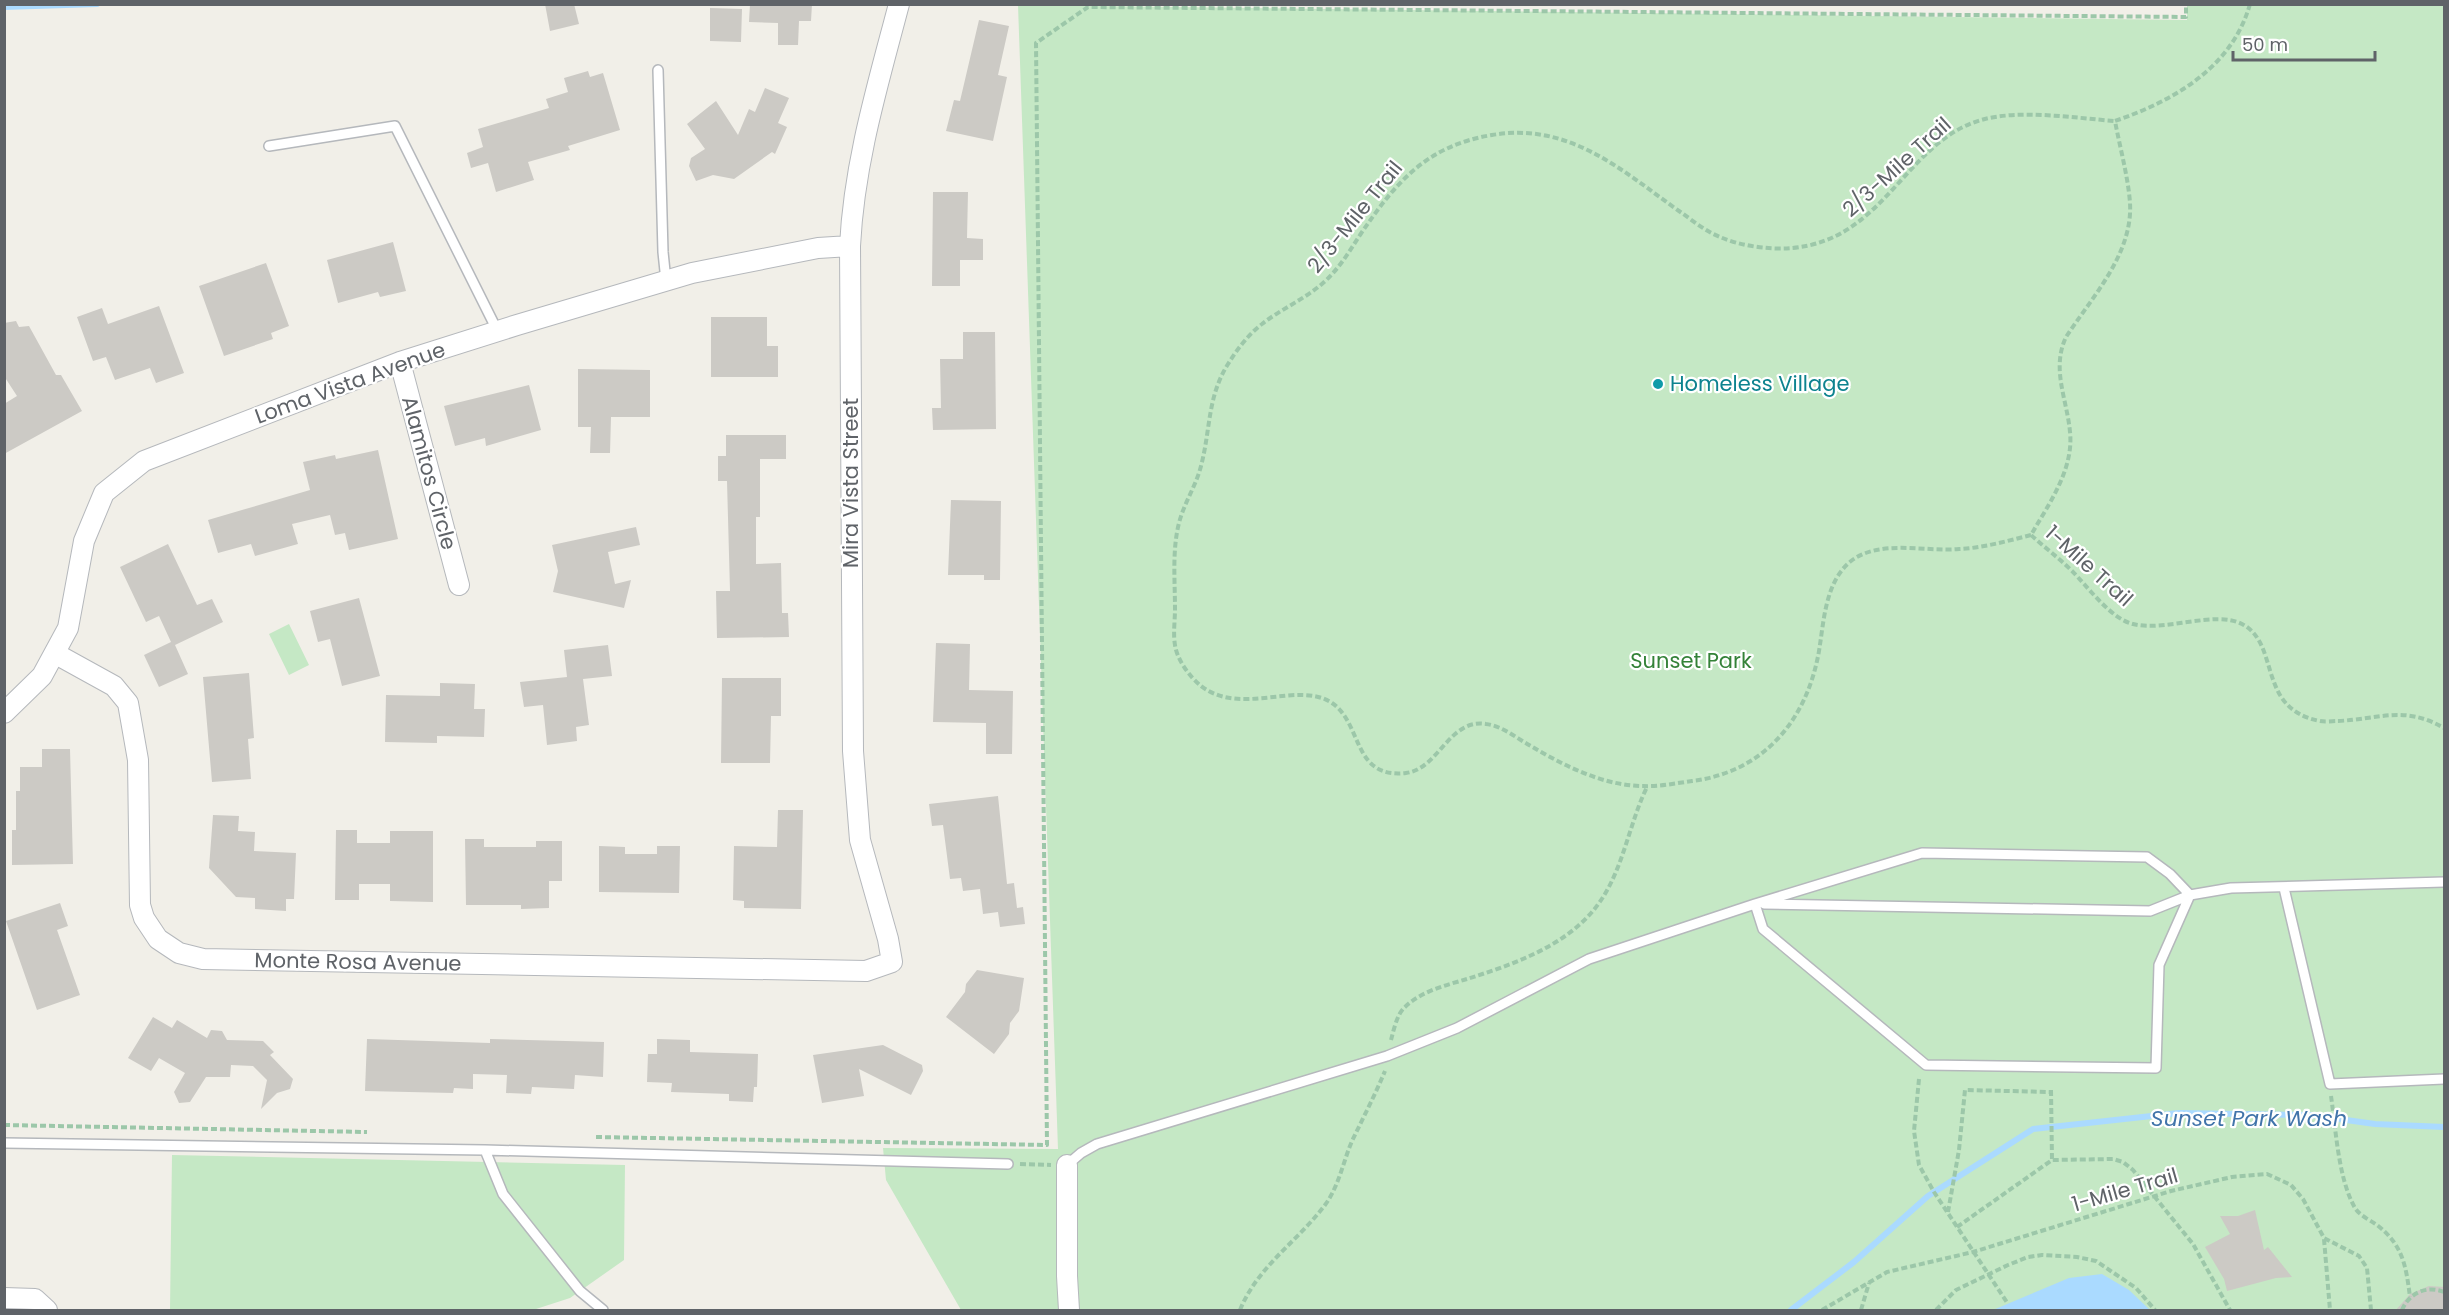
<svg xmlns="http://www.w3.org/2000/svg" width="2449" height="1315" font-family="Poppins,sans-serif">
<rect width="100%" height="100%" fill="#f1efe8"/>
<path fill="#c5e8c5" d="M1018 5 2187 20V5H2444V1310H961L886 1180 883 1148 1058 1149Z
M289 624 309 665 289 675 269 634Z
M172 1155 625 1165 624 1260 570 1298 533 1310H170Z"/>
<path fill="#aadaff" d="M2102 1274 2129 1290 2150 1310H1993L2069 1278Z"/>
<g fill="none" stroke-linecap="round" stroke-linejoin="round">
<path stroke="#aadaff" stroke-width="6" d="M4 7 97 4
M1791 1310 1854 1262 1928 1196 2033 1129 2179 1113 2310 1115 2375 1124 2444 1127"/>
</g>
<path fill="#cccac5" d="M545 4H574L579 24 550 31Z
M750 4H812L811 21H799L798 45H778V23L749 22Z
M710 8 742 9 741 42 710 41Z
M979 20 1009 26 998 75 1007 77 993 141 946 131 954 100 960 101Z
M588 71 590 77 603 73 620 130 568 146 570 150 528 162 534 180 496 192 488 163 471 168 467 153 483 147 478 129 549 108 546 99 568 92 564 78Z
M765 88 789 98 778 123 787 127 775 154 772 152 734 179 713 175 696 181 689 166 691 158 705 149 687 124 716 101 738 135 749 109 755 112Z
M933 192H968L967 238 983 239V260H960V286H932Z
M393 242 406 291 380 297 378 292 338 303 327 260Z
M266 263 289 326 271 333 273 339 224 356 199 286Z
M159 306 184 373 156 383 150 368 115 380 106 357 93 361 77 317 102 308 108 324Z
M711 317H767V346H778V377H711Z
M16 321 19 327 29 326 56 375H61L82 411 4 454V404L17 396 4 376V323Z
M963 332H995L996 429 933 430 932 408H941L940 359H963Z
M578 369 650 370V417H611L610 453H590L591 427H578Z
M529 385 541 430 486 446 485 438 455 446 444 406Z
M726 435H786V459H760V517H756V564L781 563 782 613H788L789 637 717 638 716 591H730L727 481H718V456H726Z
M378 450 398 539 349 550 345 533 335 535 330 515 292 524 298 544 255 556 251 544 218 553 208 520 310 490 303 462 335 455 336 459Z
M951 500 1001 501 1000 580H984V575H948Z
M636 527 640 545 608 552 615 584 631 580 624 608 553 592 558 571 552 545Z
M168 544 197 605 212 599 223 622 175 645 188 674 159 687 144 655 171 642 159 616 146 622 120 567Z
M359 598 380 676 342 686 330 639 318 642 310 611Z
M936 643 970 644 969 690 1013 691 1012 754H986V723L933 722Z
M608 645 612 676 583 679 589 725 576 727 577 741 547 745 543 705 524 707 520 682 567 677 564 650Z
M249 673 254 738 248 739 251 779 212 782 203 677Z
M722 678H781V716H771L770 763H721Z
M440 683 475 684 474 709H485L484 737 437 736V743L385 742 386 695 440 696Z
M42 749H70L73 864 12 865V830H16V791H20V767H42Z
M998 796 1007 884 1014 883 1017 908 1023 907 1025 924 1000 927 998 912 983 914 980 889 963 891 961 878 950 879 943 825 932 826 929 804Z
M778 810H803L801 909 744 908V901L733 900 734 846 777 847Z
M213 815 239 816 238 831 255 832 254 851 296 853 294 899H286V911L255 909V898L236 897 209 868Z
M336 830H357V843H390V831H433V902L390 901V884H359V900H335Z
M465 839H484V847H536V841H562V881H549V908L521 909V905H466Z
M599 846 625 847V854H657V846H680L679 893 599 892Z
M60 903 68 926 57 930 80 995 37 1010 6 921Z
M977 970 1024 978 1019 1011 1010 1023 1009 1034 994 1054 946 1017 965 992 966 984Z
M153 1017 172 1028 177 1020 207 1038 211 1030 222 1031 227 1040 263 1041 274 1052 270 1055 293 1079 290 1089 277 1093 261 1109 267 1080 253 1066 231 1065 230 1077H206L190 1102 179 1103 174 1092 185 1073 159 1058 151 1071 128 1058Z
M367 1039 490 1043V1039L604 1042 603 1077 575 1075 574 1089 532 1087 531 1094 506 1093 507 1075 473 1074V1089L454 1088 453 1093 365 1091Z
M657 1039 690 1040V1052L758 1054 757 1087H754L753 1102 729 1101V1094L671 1092 672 1083 647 1082 648 1054H657Z
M883 1045 922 1065 923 1071 911 1095 859 1069 864 1096 822 1103 813 1055Z
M2255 1210 2264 1250 2268 1247 2292 1277 2276 1278 2227 1291 2224 1279 2205 1247 2230 1234 2220 1216H2238Z
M2429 1286 2445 1287V1311H2395L2410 1294Z"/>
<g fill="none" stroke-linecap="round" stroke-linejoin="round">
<g stroke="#b5b8bc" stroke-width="12">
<path id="service" d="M658 70 663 252 666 281
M269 146 395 126 498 332
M2284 888 2330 1084 2444 1079
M1764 904 2150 911 2190 895 2231 888 2444 882
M4 1143 485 1150 1008 1164
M485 1150 503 1194 580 1291 603 1310
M1067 1165 1081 1153 1097 1144 1387 1056 1457 1028 1589 959 1755 904 1922 853 2147 857 2170 874 2190 895 2159 965 2156 1068 1926 1065 1763 929 1755 904"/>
</g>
<g stroke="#b5b8bc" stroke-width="22">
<path id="minor" d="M400 362 459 585
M56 654 114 686 128 703 138 760 140 905 144 918 158 939 179 953 203 959 866 971 892 962 888 939 860 840 853 751 850 246C854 163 878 84 899 4
M4 713 42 676 68 628 84 541 104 493 144 461 400 362 517 325 692 273 818 248 850 246
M1067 1165V1276L1069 1310
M4 1298 35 1299 47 1310"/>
</g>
<path stroke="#9cc7a9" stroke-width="4" stroke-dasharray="6 3" stroke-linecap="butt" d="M2250 4C2232 68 2173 101 2115 121 2120 148 2128 176 2130 203 2133 254 2092 297 2066 337 2051 369 2067 399 2070 432 2074 470 2048 505 2031 535 2044 547 2059 558 2072 571 2088 587 2111 619 2133 624 2165 632 2216 610 2242 624 2281 644 2256 709 2320 721 2325 722 2333 721 2338 721 2380 719 2404 705 2444 728
M2031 535C2007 541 1983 548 1959 549 1924 552 1880 539 1851 561 1825 582 1824 621 1819 651 1807 720 1764 772 1692 781 1677 783 1658 787 1643 786 1603 786 1563 765 1529 745 1515 737 1502 726 1486 724 1449 718 1439 769 1406 773 1352 779 1363 724 1332 703 1298 680 1241 717 1201 686 1190 677 1177 660 1175 645 1173 634 1175 620 1175 609 1175 581 1172 550 1179 523 1184 503 1196 486 1201 466 1211 428 1207 395 1230 361 1238 348 1250 333 1262 324 1281 309 1305 299 1323 283 1339 269 1349 252 1360 235 1396 182 1426 146 1492 135 1569 122 1620 169 1679 211 1692 220 1705 231 1720 237 1741 246 1769 250 1792 248 1885 240 1905 142 1981 120 2020 109 2074 118 2115 121
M1391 1040C1394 1029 1397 1014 1405 1007 1421 991 1447 985 1467 979 1511 965 1561 948 1592 912 1623 876 1627 828 1647 787
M1919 1079 1914 1131 1919 1165 1934 1192 2008 1304
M2051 1090 2052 1160
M2331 1096C2336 1130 2338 1178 2355 1208 2360 1216 2370 1220 2377 1225 2403 1245 2406 1266 2410 1297
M4 1125 367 1132
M596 1137 1047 1145 1036 43 1088 7 2186 17V4
M1020 1164 1051 1165
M1948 1212 1959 1150 1965 1090 2051 1092
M1957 1227 2052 1160 2113 1159 2123 1162 2133 1170 2193 1244 2230 1310
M2324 1239 2330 1310
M1240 1310C1258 1266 1297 1242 1325 1205 1339 1186 1343 1162 1352 1141 1363 1118 1375 1095 1385 1071
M1822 1310 1887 1272 1973 1252 2171 1191 2232 1177 2267 1174 2291 1185 2303 1199 2324 1238 2359 1256 2367 1268 2371 1310
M1861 1310 1869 1283
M1936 1310 1956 1290 2008 1265 2028 1257 2042 1255 2077 1257 2096 1261 2136 1288 2155 1310
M2402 1310C2409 1293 2427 1285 2444 1292"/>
<use href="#service" stroke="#fff" stroke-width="9"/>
<use href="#minor" stroke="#fff" stroke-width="20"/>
</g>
<circle fill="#0f9aa8" stroke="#fff" stroke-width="2" cx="1658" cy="384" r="6"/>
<g text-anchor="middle" stroke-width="4.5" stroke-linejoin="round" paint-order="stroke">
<g font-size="21" fill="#5f6368" stroke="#fff">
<text transform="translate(1897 167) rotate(-42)" y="7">2/3-Mile Trail</text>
<text transform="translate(1355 217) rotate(-51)" y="7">2/3-Mile Trail</text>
<text transform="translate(350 383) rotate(-20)" y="7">Loma Vista Avenue</text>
<text transform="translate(429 473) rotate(75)" y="7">Alamitos Circle</text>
<text transform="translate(851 483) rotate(-90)" y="7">Mira Vista Street</text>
<text transform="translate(2089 566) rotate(42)" y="7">1-Mile Trail</text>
<text transform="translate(358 962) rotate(1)" y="7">Monte Rosa Avenue</text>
<text transform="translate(2125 1190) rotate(-16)" y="7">1-Mile Trail</text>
</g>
<g font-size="21" fill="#0d838f" stroke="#fff" text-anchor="start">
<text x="1670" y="391">Homeless Village</text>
</g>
<g font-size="21" fill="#348238" stroke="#fff">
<text x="1691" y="668">Sunset Park</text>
</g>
<g font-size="22" font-style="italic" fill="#4174aa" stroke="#fff">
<text x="2249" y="1126">Sunset Park Wash</text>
</g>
</g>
<rect width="2449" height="1315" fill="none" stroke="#5f6368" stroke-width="12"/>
<path d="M2233 51v9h142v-9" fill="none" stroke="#5f6368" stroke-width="3"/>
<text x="2242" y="51" font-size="18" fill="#5f6368" stroke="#ffffff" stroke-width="4.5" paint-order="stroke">50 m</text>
</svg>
